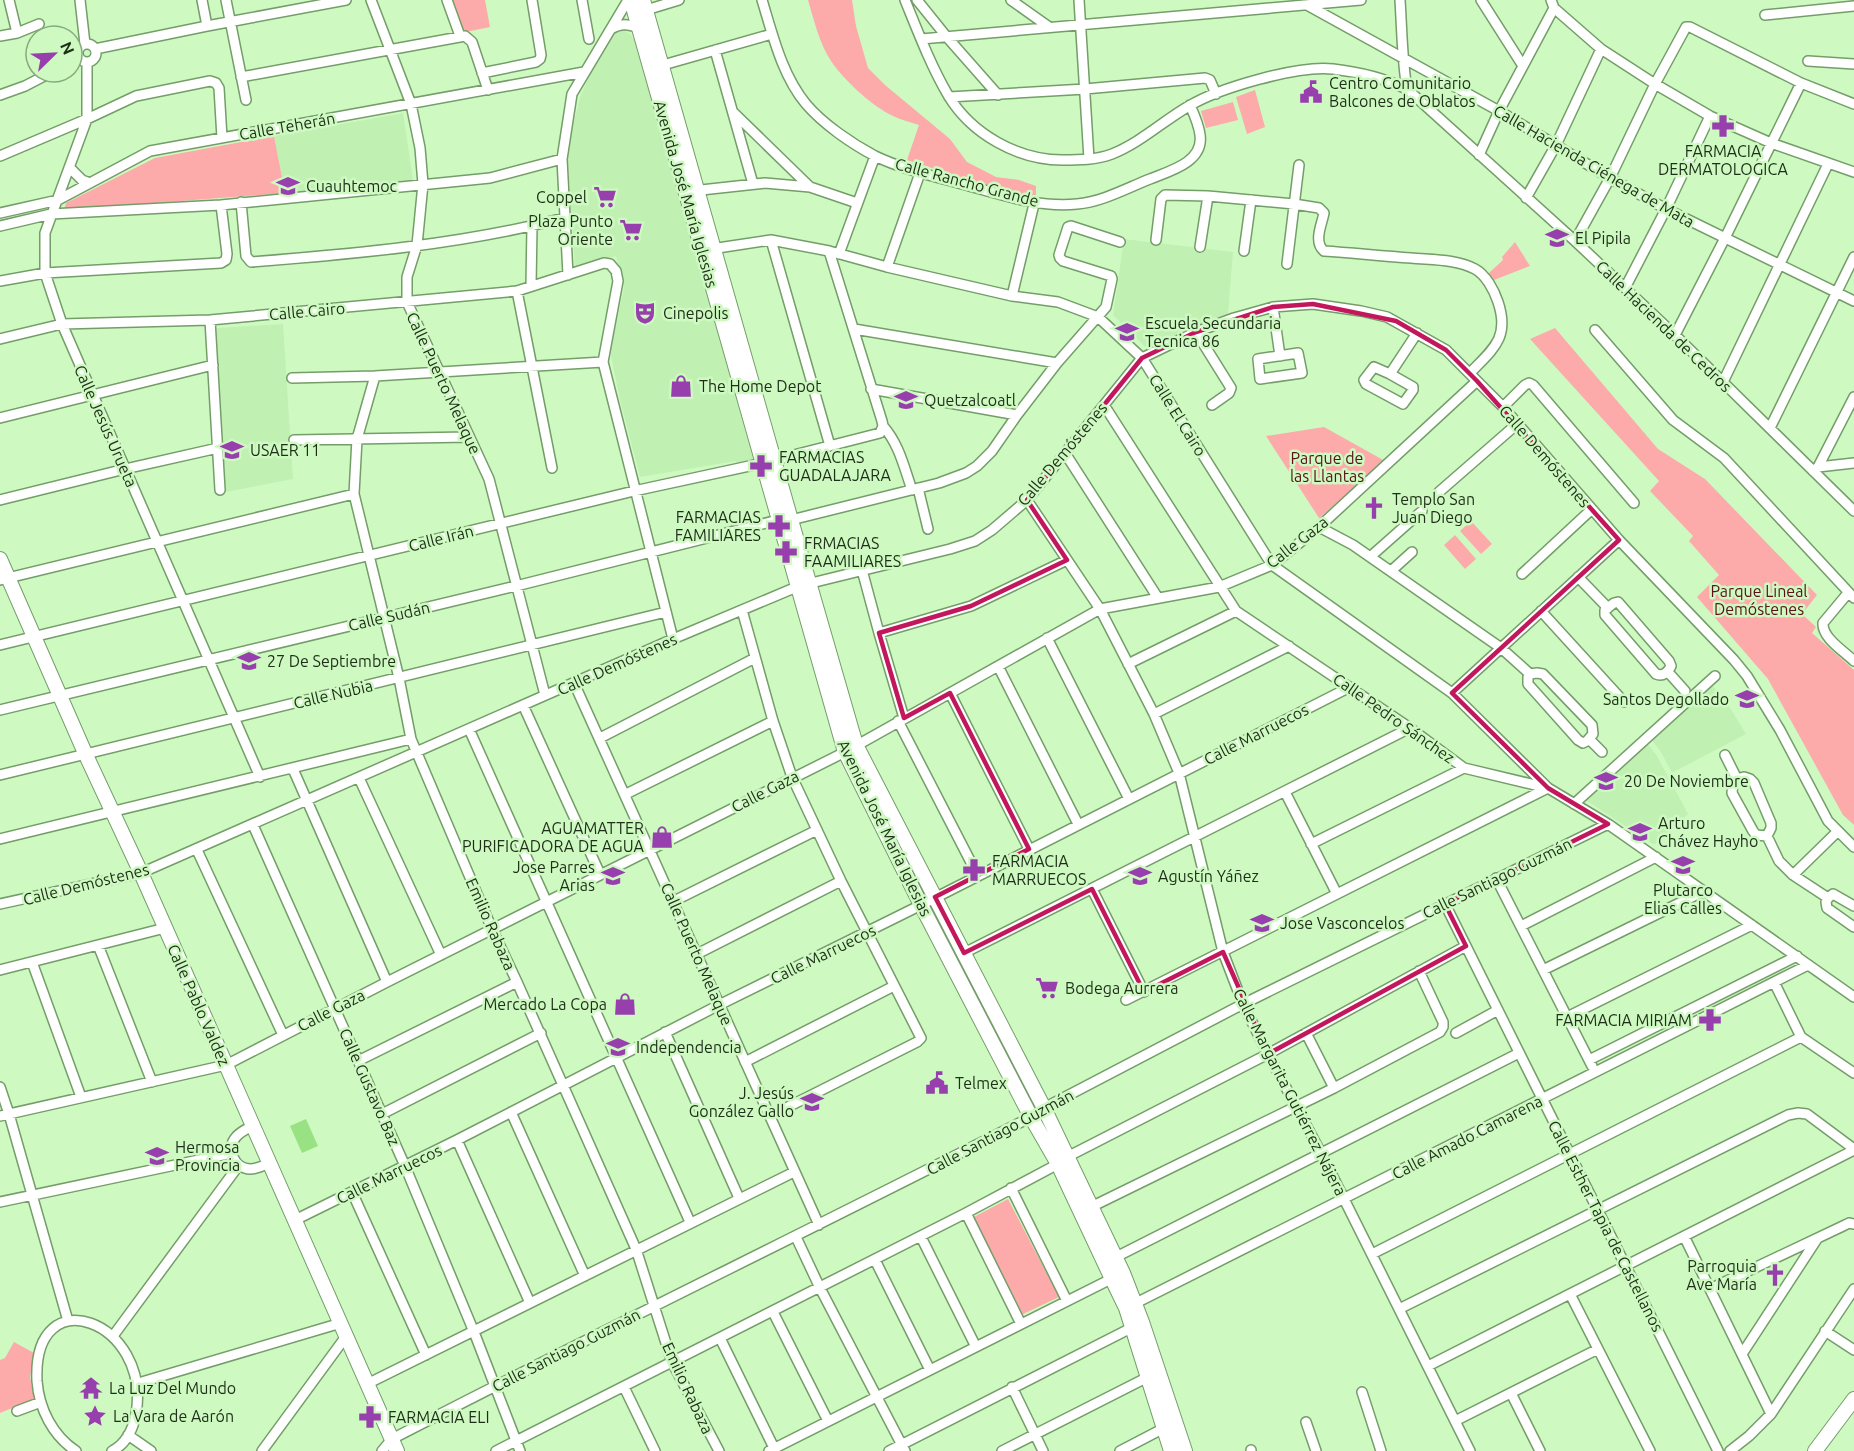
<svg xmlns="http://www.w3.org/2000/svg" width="1854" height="1451" font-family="Ubuntu,sans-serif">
<rect width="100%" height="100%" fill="#cefac2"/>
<path fill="#c0f1b3" d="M618 31H625L631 35 636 43 754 457 752 461 738 464 736 461 640 477 620 400 610 351 624 288 616 256 575 268 567 151 580 97 590 74 612 35Z
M403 113 413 180 285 193 274 136Z
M1124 239 1233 252 1228 314 1145 347 1113 315Z
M283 324 293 479 226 492 216 328Z
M1712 685 1729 706 1746 734 1672 773 1661 752 1651 739Z
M1647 743 1657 756 1688 814 1654 845 1584 799Z"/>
<path fill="#fcaaaa" d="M449 0H485L490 27 461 33Z
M808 0H852L856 26 868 68 885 85 950 139 967 162 996 177 1019 180 1036 186V195L1027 196 1000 190 907 160 919 125C911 122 901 120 893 116 873 107 843 79 831 61 819 43 814 20 808 0Z
M1255 90 1265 127 1247 134 1236 97Z
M1233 102 1238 120 1206 128 1201 111Z
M274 136 285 193 64 210 66 203 155 158Z
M1515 242 1530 266 1494 280 1489 273 1503 260 1502 257Z
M1555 328 1658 449 1705 479 1817 595 1802 614 1816 627 1812 633 1854 670V825L1843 815 1768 679 1697 597 1719 575 1689 541 1693 536 1650 491 1659 481 1530 339Z
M1324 427 1385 461 1319 518 1266 436Z
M1471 521 1492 544 1481 554 1460 531Z
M1455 535 1476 559 1465 569 1444 545Z
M1008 1199 1059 1297 1021 1315 972 1218Z
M14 1342 34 1353 30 1377 34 1399 0 1413V1360L5 1358Z"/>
<path fill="#99e284" d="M306 1119 318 1146 302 1153 290 1126Z"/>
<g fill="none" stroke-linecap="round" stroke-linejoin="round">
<g stroke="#749d69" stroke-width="12">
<path id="street" d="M9 0 17 33
M80 0 85 44
M202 0 207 26
M226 0 246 100
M371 0 411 104 420 148 423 184 417 245 407 277V302L489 479 545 695
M447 0 460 36
M582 0 589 39
M762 0C773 36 782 75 806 104 823 124 852 144 875 156 902 169 933 176 962 184 1000 194 1037 208 1077 204 1102 202 1127 188 1150 179 1170 171 1204 162 1200 135 1199 125 1194 114 1190 105
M905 0C918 32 931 66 948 95 971 134 1018 160 1062 160 1079 160 1096 160 1112 154 1140 143 1163 121 1189 106 1219 88 1298 65 1333 69 1359 72 1384 78 1407 89L1575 241 1675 335 1854 511
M917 0 946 36 998 95
M1011 0 1049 27
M1079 0 1089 159
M1400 0C1402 30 1402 60 1407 89
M1481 0 1523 66
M1551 0 1554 8 1601 49 1655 84 1710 116 1771 143 1854 172
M1307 5 1499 111 1610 178 1666 209 1854 301
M646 10 679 0
M1765 15 1854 6
M611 29C621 23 628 24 639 28
M0 36 17 33 39 24
M921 39 1361 0
M78 53a9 9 0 1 1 18 0a9 9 0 1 1-18 0Z
M95 49 207 26 346 0
M715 50 753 184
M1808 61 1854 64
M87 62V119L45 233V273L62 324 260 777
M656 67 772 34
M482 73 536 62 540 59 541 55 532 0
M241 77 465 36 472 42 488 90
M0 95 25 86 52 72
M949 97 1085 89 1205 78 1210 80 1216 94
M734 113 810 187
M1479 155 1499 111 1554 8
M0 156 87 119 136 96 210 81 216 83 219 88 222 138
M70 168 82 180 90 183
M692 191 765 183 810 187 857 203
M1526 198 1556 145 1601 49
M241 202 246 256 251 262C354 254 464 244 564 218
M0 213 58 200 150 151 584 72
M0 226 51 214 221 205 490 178 562 159
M771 240 830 446
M1156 240 1161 199 1165 195 1208 196 1294 204 1319 208 1324 213C1322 224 1313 242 1324 251 1353 253 1382 256 1411 258 1432 260 1456 259 1475 269 1486 275 1494 290 1498 302 1510 338 1493 349 1470 373
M1575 241 1610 178 1655 84 1686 27H1690L1801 83 1854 104
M1200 247 1208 196
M711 249 771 240 829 251 887 267 1012 296 1058 302 1098 317 1142 358 1272 565 1452 693 1548 788 1126 1000
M1244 251 1251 200
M839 254 875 156
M1287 264 1299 165
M887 267 920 173
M568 275 562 159 572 94 628 0
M0 281 45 273 221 263 226 260 227 254 221 205
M531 286 532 226
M1625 288 1666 209 1710 116
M517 291 552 468
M1012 296 1034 204
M1273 307 1280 356
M210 320 220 490
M854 329 1057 363
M1595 330 1673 420 1724 458 1854 598
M1196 332 1231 388 1229 393 1212 405
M1675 335 1725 238 1801 83
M0 339 62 324 210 320 517 291 604 263 610 264 616 271 618 281 603 362 673 639
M1298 353 1302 373 1260 379 1258 359Z
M1390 374 1413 387V390L1403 404 1366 384 1364 380 1374 367 1390 374 1417 333
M375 376 357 439 354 494 399 678 411 739 492 929 517 982 636 1249 672 1362 719 1451
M292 378 375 376 603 362
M1723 382 1828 164
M871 389 1017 415
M1104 405 1236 611 1410 728 1464 768 1548 788 1608 824 1854 997
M1503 407 1525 385 1529 383 1533 385 1634 503
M0 418 213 365
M883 426C899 444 904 467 912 490
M1770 428 1854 257
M294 440 469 437
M1065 453 1158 598
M1818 467 1854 463
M1813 471 1818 467 1854 397
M918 488 928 529
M1439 492 1517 424
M0 500 125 469 218 448
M1027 500 1100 609 1154 714 1179 773 1223 952 1243 1004 1268 1054 1321 1153 1470 1451
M791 520 939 483 966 473 977 466 992 451 1017 415 1057 363 1106 307 1112 279 1111 276 1063 261 1060 258 1059 255 1068 227 1071 226 1120 242
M1319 527 1353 545 1501 648 1530 674
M1370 557 1422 511
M862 570 879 633 904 718
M1391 571 1412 552
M1522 574 1592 509
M1578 577 1608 608
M0 580 354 494
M1848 593 1823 623C1822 638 1844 651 1854 661
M1618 602 1669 661 1671 666C1668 672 1663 677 1656 674L1605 615V610L1614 603Z
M742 610 773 721 792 777 841 881 921 1038 917 1042 770 1116
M1541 611 1624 702
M879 633 971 606 1067 560
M1047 638 1129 799
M0 645 634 491 763 463 880 433 883 426 882 421 829 251
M1128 664 1236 611
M998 666 1078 824
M1668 672 1685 691
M1537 673 1543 674 1592 725 1593 734 1587 741 1583 743 1578 740 1528 684V677L1530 674Z
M574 683 819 1225
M950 693 1029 849
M1452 693 1619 540
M523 705 600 874
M0 710 516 586 778 520
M1154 714 1289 646
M898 721 978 876
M469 729 690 1222
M600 738 755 658
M1589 739 1602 752
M1725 755 1737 779
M293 769 387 982
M0 775 666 612
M1744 777 1750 779 1754 783 1771 823V828L1767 836 1756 835 1753 831 1732 793 1733 783 1737 779Z
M359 778 441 955
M1285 792 1337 894
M626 794 773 721
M1574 804 1715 676
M253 825 405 1166 474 1332 520 1451
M1767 836 1779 861 1793 875 1828 898
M0 839 411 739
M1311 844 1464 768
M197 850 283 1035
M1793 875 1837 832
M1496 878 1592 1066
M1092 889 1144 992
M674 901 817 830
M0 904 141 873 673 639 799 586 950 549 975 541 992 530 1027 500 1142 358 1196 332 1234 318 1273 307 1313 304 1361 311 1387 317 1446 350 1503 407 1619 540 1734 660 1747 676 1780 730 1828 821 1854 847
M1445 904 1718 1451
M1854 906 1833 894 1828 898 1826 902 1827 908 1854 927
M1521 926 1656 857
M98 945 152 1082
M964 953 1410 728
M697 954 841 881
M32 962 81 1097
M0 970 165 928
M1543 970 1704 891
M1774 982 1801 1037 1854 1073
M1567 1017 1752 925
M665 1032 739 1198
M1306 1033 1334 1088
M1456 1033 1498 1010
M1589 1060 1797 956
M358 1061 517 982
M745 1062 894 986
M0 1087 9 1114 68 1321
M511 1112 585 1276
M382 1114 541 1033
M0 1116 226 1065 387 982 845 752 1100 609 1219 587 1272 565 1319 527 1477 381
M252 1126C247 1129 240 1132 236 1137 225 1149 235 1169 250 1169 257 1169 263 1166 269 1163
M457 1140 530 1303
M1011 1188 1067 1301
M352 1192 426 1355
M0 1202 232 1153
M1091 1207 1334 1088 1440 1032 1443 1027V1022L1419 971
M966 1213 1021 1324
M295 1220 457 1140 719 1005 921 905 1350 687
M1684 1236 1771 1414
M796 1237 820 1288 905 1451
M921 1237 976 1347
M1372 1254 1801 1037
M1116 1257 1519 1053
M875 1260 930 1370
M1710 1289 1843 1226 1849 1223 1854 1224
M1570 1294 1650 1451
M1132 1305 1808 965
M1399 1309 1788 1115 1798 1113 1807 1114 1854 1149
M773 1312 828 1421
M1825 1331 1854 1350
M113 1336 239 1165
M720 1338 774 1448
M1742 1354 1817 1239
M1428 1366 1854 1150
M135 1384 341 1323
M367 1384 794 1172
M624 1387 655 1451
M1012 1387 1043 1451
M1362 1392 1381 1451
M1511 1393 1540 1451
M17 1411 41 1402
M1455 1421 1598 1349
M1306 1422 1316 1451
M128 1435 151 1451
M1251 1450V1451
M76 1451C53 1436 39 1409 37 1381 32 1276 152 1321 136 1414 133 1429 126 1444 112 1451
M262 1451 347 1335
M382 1451 392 1439C604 1329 819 1226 1031 1117L1044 1108 1243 1004 1608 824
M496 1451 966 1213 1058 1164 1067 1157 1268 1054 1466 946
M769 1451 1115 1277
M889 1451 1135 1326
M1002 1451 1148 1377
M1120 1451 1168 1426
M1730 1451 1749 1436 1771 1414 1854 1289"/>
</g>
<g stroke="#749d69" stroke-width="16">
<path id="secondary" d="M631 0 845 752 921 905 1031 1117 1058 1164 1112 1279 1126 1308 1171 1451
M643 0 791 520 856 745 1044 1108 1123 1273 1142 1322 1185 1451
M0 559 85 753 141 873 397 1451
M1815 1451 1854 1399"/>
</g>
<use href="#street" stroke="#fff" stroke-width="9"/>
<use href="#secondary" stroke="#fff" stroke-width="14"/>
</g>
<path fill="none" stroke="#c2185b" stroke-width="4.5" stroke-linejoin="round" d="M1313 304 1396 321 1446 350 1477 381 1619 540 1452 693 1548 788 1608 824 1445 904 1466 946 1268 1054 1223 952 1144 992 1092 889 964 953 935 897 1029 849 950 693 904 718 879 633 971 606 1067 560 1027 500 1142 358 1196 332 1273 307Z"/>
<defs>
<g id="civic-bare" transform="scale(1.8)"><path d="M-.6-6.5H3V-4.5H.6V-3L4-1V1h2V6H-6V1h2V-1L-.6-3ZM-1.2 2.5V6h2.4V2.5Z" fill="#9740ad" stroke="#cefac2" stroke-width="2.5" paint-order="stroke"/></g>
<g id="pharmacy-bare" transform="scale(1.8)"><path d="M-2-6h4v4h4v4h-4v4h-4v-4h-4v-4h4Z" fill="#9740ad" stroke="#cefac2" stroke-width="2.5" paint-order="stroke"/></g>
<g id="school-bare" transform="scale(1.8)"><path d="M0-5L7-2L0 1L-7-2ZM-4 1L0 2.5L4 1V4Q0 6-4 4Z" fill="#9740ad" stroke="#cefac2" stroke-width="2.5" paint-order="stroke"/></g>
<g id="supermarket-bare" transform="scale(1.8)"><path d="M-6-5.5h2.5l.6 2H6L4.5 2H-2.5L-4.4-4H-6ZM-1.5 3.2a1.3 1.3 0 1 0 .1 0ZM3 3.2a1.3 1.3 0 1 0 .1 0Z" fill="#9740ad" stroke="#cefac2" stroke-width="2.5" paint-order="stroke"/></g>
<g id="theatre-bare" transform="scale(1.8)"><path d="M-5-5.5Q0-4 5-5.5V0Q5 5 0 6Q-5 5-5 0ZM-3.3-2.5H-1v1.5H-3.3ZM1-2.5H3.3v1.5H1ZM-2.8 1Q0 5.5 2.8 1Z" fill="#9740ad" stroke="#cefac2" stroke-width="2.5" paint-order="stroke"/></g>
<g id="shop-bare" transform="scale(1.8)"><path d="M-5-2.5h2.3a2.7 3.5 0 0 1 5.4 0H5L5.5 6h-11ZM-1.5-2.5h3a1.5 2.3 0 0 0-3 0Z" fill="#9740ad" stroke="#cefac2" stroke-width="2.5" paint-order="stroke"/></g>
<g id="church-bare" transform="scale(1.8)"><path d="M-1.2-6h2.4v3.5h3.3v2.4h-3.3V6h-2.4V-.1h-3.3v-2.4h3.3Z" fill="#9740ad" stroke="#cefac2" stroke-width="2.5" paint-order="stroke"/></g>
<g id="temple-bare" transform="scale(1.8)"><path d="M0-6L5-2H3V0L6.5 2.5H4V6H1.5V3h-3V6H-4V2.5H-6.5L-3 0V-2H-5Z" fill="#9740ad" stroke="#cefac2" stroke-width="2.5" paint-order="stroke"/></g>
<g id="sight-bare" transform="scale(1.8)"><path d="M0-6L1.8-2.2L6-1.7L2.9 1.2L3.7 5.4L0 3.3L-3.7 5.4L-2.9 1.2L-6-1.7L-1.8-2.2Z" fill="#9740ad" stroke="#cefac2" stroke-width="2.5" paint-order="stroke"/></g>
</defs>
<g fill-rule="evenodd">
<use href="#civic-bare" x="1311" y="92"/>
<use href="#pharmacy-bare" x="1723" y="126"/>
<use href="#school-bare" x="288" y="186"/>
<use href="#supermarket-bare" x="605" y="197"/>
<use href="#supermarket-bare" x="631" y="230"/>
<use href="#school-bare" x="1557" y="238"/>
<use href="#theatre-bare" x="645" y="313"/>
<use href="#school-bare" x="1127" y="332"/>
<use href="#shop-bare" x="681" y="386"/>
<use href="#school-bare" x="906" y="400"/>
<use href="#school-bare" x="232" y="450"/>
<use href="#pharmacy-bare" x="761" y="466"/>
<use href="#church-bare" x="1374" y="508"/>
<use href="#pharmacy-bare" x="779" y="526"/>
<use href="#pharmacy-bare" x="786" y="552"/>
<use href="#school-bare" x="249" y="661"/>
<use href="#school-bare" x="1747" y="699"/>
<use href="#school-bare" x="1606" y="781"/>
<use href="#school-bare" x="1640" y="832"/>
<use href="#shop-bare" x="662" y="837"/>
<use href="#school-bare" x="1683" y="865"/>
<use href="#pharmacy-bare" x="974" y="870"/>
<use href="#school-bare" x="613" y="876"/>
<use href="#school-bare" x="1140" y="876"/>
<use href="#school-bare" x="1262" y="923"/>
<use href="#supermarket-bare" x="1047" y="988"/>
<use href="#shop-bare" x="625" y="1004"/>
<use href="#pharmacy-bare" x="1710" y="1020"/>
<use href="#school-bare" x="618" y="1047"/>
<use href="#civic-bare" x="937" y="1083"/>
<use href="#school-bare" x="812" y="1102"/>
<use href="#school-bare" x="157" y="1156"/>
<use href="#church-bare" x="1775" y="1275"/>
<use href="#temple-bare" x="91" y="1388"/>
<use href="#sight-bare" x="95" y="1416"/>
<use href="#pharmacy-bare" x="370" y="1417"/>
</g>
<g text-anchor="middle" stroke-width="5" stroke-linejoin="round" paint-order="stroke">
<g font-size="16" fill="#1e2e19" stroke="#cefac2" text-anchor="start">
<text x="1329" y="89">Centro Comunitario<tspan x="1329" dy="18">Balcones de Oblatos</tspan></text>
<text x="1723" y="157" text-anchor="middle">FARMACIA<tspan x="1723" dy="18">DERMATOLOGICA</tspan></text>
<text x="306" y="192">Cuauhtemoc</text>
<text x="587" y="203" text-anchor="end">Coppel</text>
<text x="613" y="227" text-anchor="end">Plaza Punto<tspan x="613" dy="18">Oriente</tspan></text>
<text x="1575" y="244">El Pipila</text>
<text x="663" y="319">Cinepolis</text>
<text x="1145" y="329">Escuela Secundaria<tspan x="1145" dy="18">Tecnica 86</tspan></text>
<text x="699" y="392">The Home Depot</text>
<text x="924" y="406">Quetzalcoatl</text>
<text x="250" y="456">USAER 11</text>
<text x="779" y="463">FARMACIAS<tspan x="779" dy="18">GUADALAJARA</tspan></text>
<text x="1392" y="505">Templo San<tspan x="1392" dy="18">Juan Diego</tspan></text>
<text x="761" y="523" text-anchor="end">FARMACIAS<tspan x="761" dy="18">FAMILIARES</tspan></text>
<text x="804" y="549">FRMACIAS<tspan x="804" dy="18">FAAMILIARES</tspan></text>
<text x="267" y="667">27 De Septiembre</text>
<text x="1729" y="705" text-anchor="end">Santos Degollado</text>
<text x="1624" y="787">20 De Noviembre</text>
<text x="1658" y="829">Arturo<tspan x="1658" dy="18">Chávez Hayho</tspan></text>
<text x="644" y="834" text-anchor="end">AGUAMATTER<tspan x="644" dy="18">PURIFICADORA DE AGUA</tspan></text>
<text x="992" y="867">FARMACIA<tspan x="992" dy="18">MARRUECOS</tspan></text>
<text x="595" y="873" text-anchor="end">Jose Parres<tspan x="595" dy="18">Arias</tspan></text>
<text x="1158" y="882">Agustín Yáñez</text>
<text x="1683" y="896" text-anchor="middle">Plutarco<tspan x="1683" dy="18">Elias Calles</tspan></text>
<text x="1280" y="929">Jose Vasconcelos</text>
<text x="1065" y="994">Bodega Aurrera</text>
<text x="607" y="1010" text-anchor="end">Mercado La Copa</text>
<text x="1692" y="1026" text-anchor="end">FARMACIA MIRIAM</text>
<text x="636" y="1053">Independencia</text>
<text x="955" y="1089">Telmex</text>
<text x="794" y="1099" text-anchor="end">J. Jesús<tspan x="794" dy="18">González Gallo</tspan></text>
<text x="175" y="1153">Hermosa<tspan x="175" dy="18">Provincia</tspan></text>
<text x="1757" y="1272" text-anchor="end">Parroquia<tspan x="1757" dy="18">Ave María</tspan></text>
<text x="109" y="1394">La Luz Del Mundo</text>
<text x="113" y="1422">La Vara de Aarón</text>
<text x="388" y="1423">FARMACIA ELI</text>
</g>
<g font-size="16" fill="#1e2e19" stroke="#cefac2">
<text transform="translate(287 126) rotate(-10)" y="6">Calle Teherán</text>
<text transform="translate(1594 166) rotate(30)" y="6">Calle Hacienda Ciénega de Mata</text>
<text transform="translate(967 182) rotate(15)" y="6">Calle Rancho Grande</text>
<text transform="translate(686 194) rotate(74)" y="6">Avenida José María Iglesias</text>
<text transform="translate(307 311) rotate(-5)" y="6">Calle Cairo</text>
<text transform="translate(1664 326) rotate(44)" y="6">Calle Hacienda de Cedros</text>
<text transform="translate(444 383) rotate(65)" y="6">Calle Puerto Melaque</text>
<text transform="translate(1178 415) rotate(58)" y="6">Calle El Cairo</text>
<text transform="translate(106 426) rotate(66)" y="6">Calle Jesús Urueta</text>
<text transform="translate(1062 454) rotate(-50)" y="6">Calle Demóstenes</text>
<text transform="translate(1545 456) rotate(49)" y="6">Calle Demóstenes</text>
<text transform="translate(441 538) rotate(-14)" y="6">Calle Irán</text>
<text transform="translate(1297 542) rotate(-38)" y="6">Calle Gaza</text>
<text transform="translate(389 616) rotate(-13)" y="6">Calle Sudán</text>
<text transform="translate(617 664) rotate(-24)" y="6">Calle Demóstenes</text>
<text transform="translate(333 694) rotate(-13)" y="6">Calle Nubia</text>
<text transform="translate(1394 718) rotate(35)" y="6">Calle Pedro Sánchez</text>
<text transform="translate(1256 734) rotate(-27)" y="6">Calle Marruecos</text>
<text transform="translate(765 791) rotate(-27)" y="6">Calle Gaza</text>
<text transform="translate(885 828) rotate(64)" y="6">Avenida José María Iglesias</text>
<text transform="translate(1497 878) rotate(-26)" y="6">Calle Santiago Guzmán</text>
<text transform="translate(86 884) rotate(-14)" y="6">Calle Demóstenes</text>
<text transform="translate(491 924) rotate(66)" y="6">Emilio Rabaza</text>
<text transform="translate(697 954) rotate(66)" y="6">Calle Puerto Melaque</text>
<text transform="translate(823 954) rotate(-26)" y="6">Calle Marruecos</text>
<text transform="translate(199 1005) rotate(66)" y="6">Calle Pablo Valdez</text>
<text transform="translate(331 1010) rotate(-27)" y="6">Calle Gaza</text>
<text transform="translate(370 1087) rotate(66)" y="6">Calle Gustavo Baz</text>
<text transform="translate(1290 1092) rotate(63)" y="6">Calle Margarita Gutiérrez Nájera</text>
<text transform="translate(1000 1132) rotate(-28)" y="6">Calle Santiago Guzmán</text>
<text transform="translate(1467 1137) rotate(-27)" y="6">Calle Amado Camarena</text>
<text transform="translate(389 1174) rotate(-26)" y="6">Calle Marruecos</text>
<text transform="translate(1606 1226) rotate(63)" y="6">Calle Esther Tapia de Castellanos</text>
<text transform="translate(566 1350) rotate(-27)" y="6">Calle Santiago Guzmán</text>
<text transform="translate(688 1388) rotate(65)" y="6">Emilio Rabaza</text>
</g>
<g font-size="16" fill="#5a111b" stroke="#cefac2">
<text x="1327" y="464">Parque de<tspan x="1327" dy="18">las Llantas</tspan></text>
<text x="1759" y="597">Parque Lineal<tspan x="1759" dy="18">Demóstenes</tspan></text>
</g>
</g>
<g transform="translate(54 54) rotate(66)"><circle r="28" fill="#cefac2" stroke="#88a87e" stroke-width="1.5"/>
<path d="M0-4.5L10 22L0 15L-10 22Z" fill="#9740ad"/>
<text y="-9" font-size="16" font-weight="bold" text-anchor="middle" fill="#1e2e19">N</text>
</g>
</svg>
